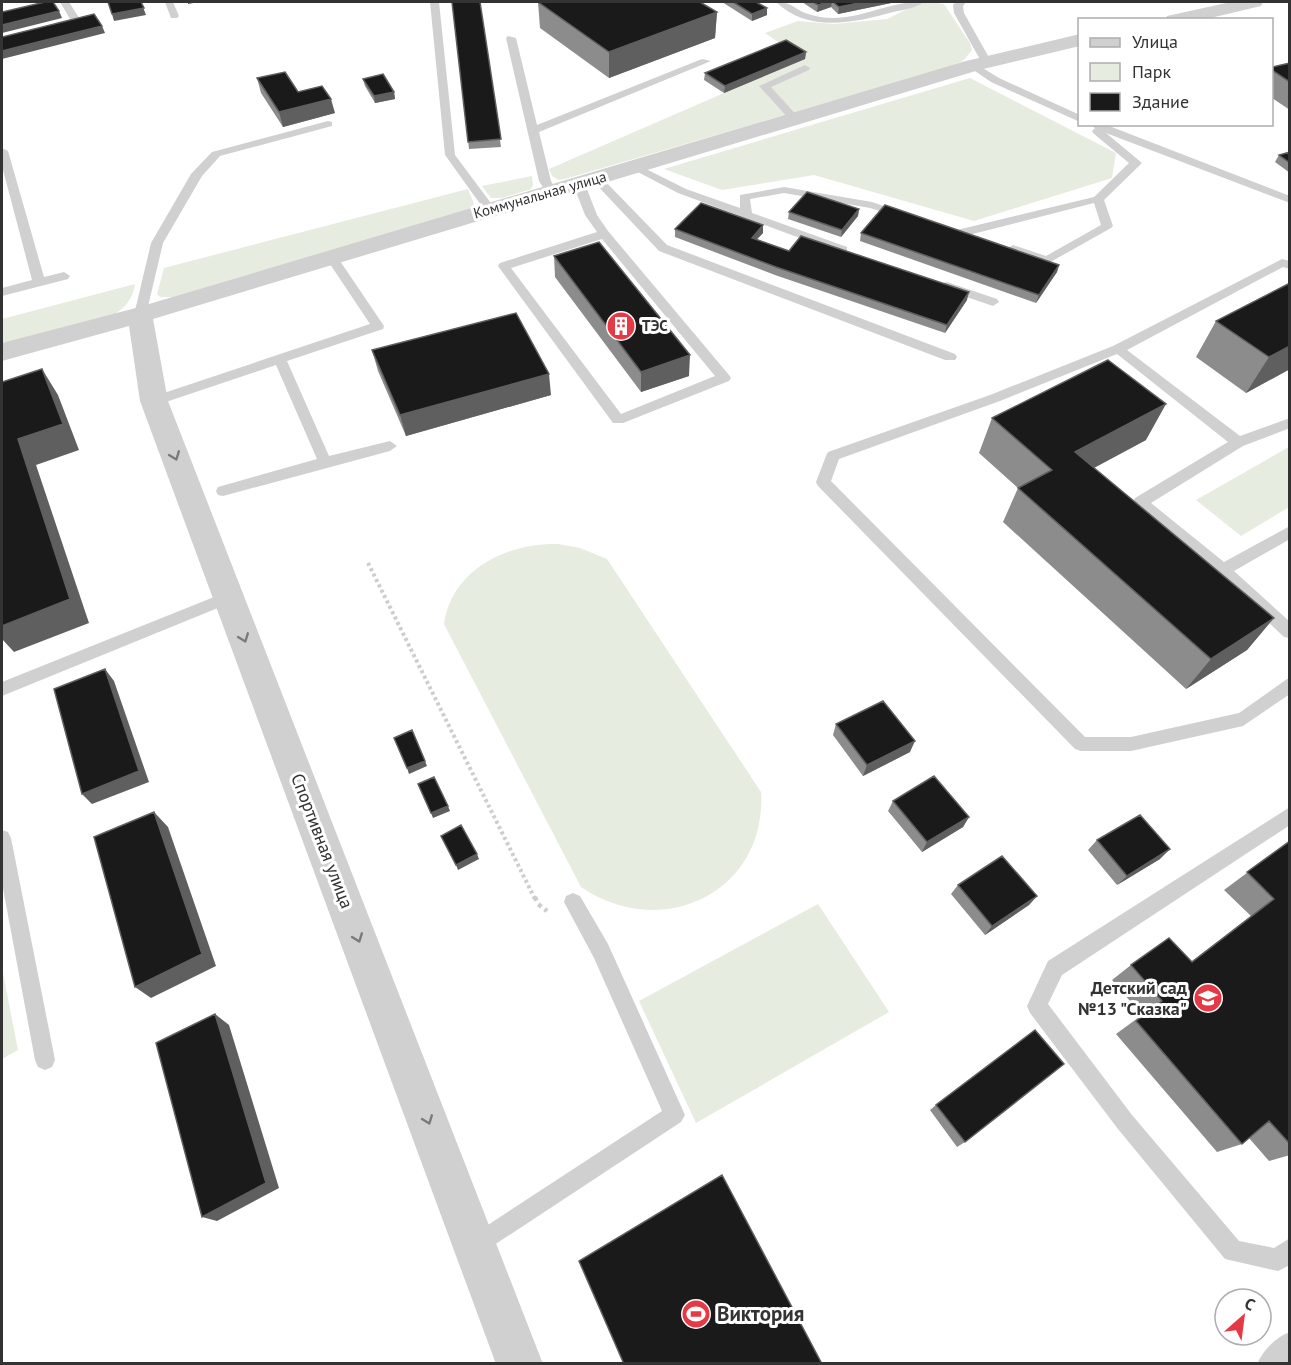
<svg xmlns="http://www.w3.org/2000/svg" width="1291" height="1365" font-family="'PT Sans',sans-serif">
<rect width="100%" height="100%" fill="#fff"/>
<path fill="#e6ecdf" d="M928 2 944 4 970 43 972 50 963 61 952 66 565 179 559 180 552 176 549 169 724 93 785 47 765 33 798 21 834 24 887 19 915 5Z
M970 78 1116 153 1112 178 974 221 814 175 722 190 664 169Z
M532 176 533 185 531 189 502 198H491L482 186Z
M468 189 474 204 469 209 173 297H160L157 294 164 268Z
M135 284C133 300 124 309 110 317L2 344V319Z
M1289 447V507L1241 536 1196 500Z
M558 544 580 548 607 559 761 792C767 893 661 942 581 887L444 624C452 569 507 543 558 544Z
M818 904 889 1012 696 1123 639 1001Z
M2 968 18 1050 2 1059Z"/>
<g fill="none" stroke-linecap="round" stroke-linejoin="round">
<path stroke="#cdcdcd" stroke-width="4" stroke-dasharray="3 3" stroke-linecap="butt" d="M368 563 535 899"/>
<path stroke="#cdcdcd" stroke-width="4.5" stroke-dasharray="4 4" stroke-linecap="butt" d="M535 897 538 904 547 911"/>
<path fill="#d0d0d0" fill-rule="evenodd" d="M60 2H69L81 21 79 23 55 27V23L70 19Z
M165 2H173L179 16 177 18H171Z
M430 2H439L455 155 496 210 494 212H486L445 155Z
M776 2C789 1 794 8 805 13 814 16 824 18 833 18 864 18 895 0 924 2 916 8 903 10 893 12 854 23 808 33 776 2Z
M956 2H966L963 6 964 13 991 61 990 63H982L954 13 953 5Z
M508 36 516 38 537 125 702 59 711 61 539 132 551 181 557 192 551 195 547 194 539 181 506 38Z
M973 62 999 78 1080 115V122L991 82 969 67 968 65Z
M805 65 810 68 809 70 771 87 800 119 795 122 791 121 759 86Z
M328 121 332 122V126L220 156 202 176 163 243 146 315 144 318H136L134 315 151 243 191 174 212 152Z
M1088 124H1104L1290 196V203L1106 133 1142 163 1104 200 1113 226 1111 228 1047 264 1009 252 1007 249 1013 245 1046 256 1101 225 1094 203 961 237 957 236V230L1094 197 1129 163 1093 133 1092 131 1095 128Z
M2 148 8 151 44 277 64 272 70 276 68 279 2 296V288L32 280 2 166Z
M636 164 686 189 740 208V195L784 187 872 202 909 215 903 218 870 208 784 193 750 199 752 213 847 247V253L843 254 678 193 632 169V165Z
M597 176 601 177 667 245 955 354 957 357 955 360H945L659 251 593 181 591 179Z
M579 181 585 184 597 215 608 231 729 375 731 378 729 381 623 423H613L498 266 500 263 597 232 585 215 573 184ZM602 239 715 376 621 414 511 268Z
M332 254 336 255 384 326 383 329 287 361 329 456 390 441 397 446 390 451 223 496 218 495 216 491 218 487 317 459 276 365 154 406 147 401 149 398 370 324 326 258Z
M1282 259 1290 261V269L1283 267 1127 350 1240 436 1290 418V428L1243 446 1151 503 1224 562 1290 526V539L1234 571 1290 622V638L1284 637 1218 574 1135 506 1133 502 1135 498 1228 442 1117 354 1000 401 839 459 831 481 1085 737H1131L1239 713 1290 677V694L1243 726 1131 751H1081L1075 749 818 486 816 482 826 456 828 452 990 395 1113 346Z
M947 282 997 299 999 302 993 306 943 289 941 286 943 283Z
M229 591 235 593 237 597 235 601 2 696V682Z
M1290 807V825L1062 975 1048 1004 1132 1115 1239 1241 1274 1248 1290 1238V1265L1278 1271 1225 1259 1118 1129 1030 1013 1027 1006 1048 961Z
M2 830 8 832 11 838 55 1060 52 1067 45 1070 38 1067 35 1060 2 883Z
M573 893 580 896 608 944 685 1115 681 1122 476 1257 468 1254 465 1246 468 1238 662 1111 594 958 564 902 566 896Z
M1290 1332V1360L1286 1364H1257C1263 1350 1276 1337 1290 1332Z"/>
<path fill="#d0d0d0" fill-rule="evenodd" d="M1231 2H1263L1261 6 1202 20H1165L1167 16Z
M1080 34V46L979 70 153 319 168 401 543 1364H496L140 401 129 326 2 361V343L132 309 966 61Z"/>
</g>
<path fill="#8c8c8c" d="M452 2H480L501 147 469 149Z
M538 2 717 12 715 38 609 78 540 28Z
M722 2H756L767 8V15L752 21Z
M802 2H896L838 14 831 7 817 12Z
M806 52 805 59 724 93 704 80 705 73Z
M1290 63V110L1272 98V67Z
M257 78 298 92 335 113 283 127 261 93Z
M363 79 394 92 395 99 375 103 365 86Z
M1290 152V173L1275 162 1279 155Z
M859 209 858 216 841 237 788 219 789 212Z
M675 229 763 233 757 239 789 251 967 300 945 333 775 275 675 237Z
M861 233 1059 265 1057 272 1036 303 860 241Z
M554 256 689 376 641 392 555 277Z
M1290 283V369L1246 393 1196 357 1216 321Z
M372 350 551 395 406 436 378 371Z
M992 418 1146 440 1094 468 1274 618 1247 650 1186 689 1003 522 1018 488 979 453Z
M836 724 910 752 863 776 833 735Z
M893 801 969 817 963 827 922 852 888 811Z
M1097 840 1160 859 1117 885 1088 850Z
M1290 841V1155L1269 1161 1249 1138 1242 1144 1217 1152 1116 1034 1142 1015 1112 980 1131 965 1192 961 1251 916 1224 890Z
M958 885 1037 896 1029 905 985 935 951 894Z
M936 1105 965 1142 957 1147 930 1110Z"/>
<path fill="#5f5f5f" d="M141 2 146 15 114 21 112 14Z
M188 2H199L188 4Z
M828 2H832L831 7 817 12 818 5Z
M864 2H896L838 14 839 7Z
M767 8V15L752 21V14Z
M59 11 62 18 2 33V25Z
M717 12 715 38 609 78V52Z
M102 26 105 33 2 59V51Z
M806 52 805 59 724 93 725 86Z
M394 92 395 99 375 103 374 96Z
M331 99 335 113 283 127 279 112Z
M859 209 858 216 841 237 842 230Z
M763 225V233L751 245 752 238Z
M1059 265 1057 272 1036 303 1039 295Z
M969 292 967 300 945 333 947 325Z
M1290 346V369L1246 393 1269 357Z
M690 355 689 376 641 392V372Z
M42 369 58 395 79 450 36 465 89 623 14 652 2 639V626L18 439Z
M549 374 551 395 406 436 400 415Z
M1166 404 1146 440 1058 487 1075 452Z
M1274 618 1247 650 1186 689 1211 659Z
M105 669 114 681 149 782 92 804 82 794Z
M915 741 910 752 863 776 867 765Z
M425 761 427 766 409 774 407 768Z
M448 806 450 811 433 818 431 813Z
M154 812 168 827 216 966 151 998 135 987Z
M969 817 963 827 922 852 927 842Z
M1170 849 1160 859 1117 885 1127 876Z
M477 854 479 859 458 870 456 865Z
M1037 896 1029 905 985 935 992 926Z
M215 1014 229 1025 279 1188 217 1221 202 1217Z"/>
<path fill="#1a1a1a" stroke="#5f5f5f" stroke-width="1.5" d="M45 2H53L59 11 2 25V12Z
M108 2H141L144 8 112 14Z
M452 2H480L501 139 468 142Z
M538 2H700L717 12 609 52Z
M733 2H756L767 8 752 14Z
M813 2H828L818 5Z
M833 2H864L839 7Z
M94 14 102 26 2 51V37Z
M786 40 806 52 725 86 705 73Z
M1290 63V82L1272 70V67Z
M285 72 298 92 322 86 331 99 279 112 257 78Z
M383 74 394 92 374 96 363 79Z
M1290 152V163L1279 155Z
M807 192 859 209 842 230 789 212Z
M701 203 763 225 752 238 789 251 801 236 969 292 947 325 776 267 675 229Z
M885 205 1059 265 1039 295 861 233Z
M599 242 690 355 641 372 554 256Z
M1290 283V346L1269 357 1216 321Z
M516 313 549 374 400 415 372 350Z
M1108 360 1166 404 1075 452 1274 618 1211 659 1018 488 1052 470 992 418Z
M42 369 63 424 18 439 70 599 2 626V382Z
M105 669 139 771 82 794 54 689Z
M883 701 915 741 867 765 836 724Z
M412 730 425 761 407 768 394 738Z
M934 776 969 817 927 842 893 801Z
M434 777 448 806 431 813 418 784Z
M154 812 202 954 135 987 94 837Z
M1140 815 1170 849 1127 876 1097 840Z
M461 825 477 854 456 865 441 836Z
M1290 841V1144L1269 1121 1242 1144 1136 1021 1162 1001 1131 965 1169 938 1192 962 1274 899 1247 872Z
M1002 856 1037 896 992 926 958 885Z
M215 1014 266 1183 202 1217 156 1043Z
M1035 1030 1064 1064 965 1142 936 1105Z
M722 1175 822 1364H624L579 1261Z"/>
<defs><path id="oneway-chevron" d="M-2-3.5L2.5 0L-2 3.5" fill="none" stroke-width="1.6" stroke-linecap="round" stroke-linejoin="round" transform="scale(1.5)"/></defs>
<g stroke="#7a7a7a">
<use href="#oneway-chevron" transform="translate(175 456) rotate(69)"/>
<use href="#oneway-chevron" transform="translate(244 638) rotate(69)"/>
<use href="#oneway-chevron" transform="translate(358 938) rotate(69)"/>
<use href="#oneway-chevron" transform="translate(428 1120) rotate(69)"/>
</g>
<defs>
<g id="building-disc" transform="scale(1.5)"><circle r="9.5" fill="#e63946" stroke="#fff"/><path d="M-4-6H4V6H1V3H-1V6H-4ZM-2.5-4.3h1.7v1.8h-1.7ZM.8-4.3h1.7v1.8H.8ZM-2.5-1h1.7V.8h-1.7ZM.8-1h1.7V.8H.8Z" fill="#fff"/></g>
<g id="school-disc" transform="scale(1.5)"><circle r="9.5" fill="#e63946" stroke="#fff"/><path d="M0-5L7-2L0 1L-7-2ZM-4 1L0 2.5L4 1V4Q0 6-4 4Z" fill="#fff"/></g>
<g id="stadium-disc" transform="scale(1.5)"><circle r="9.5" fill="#e63946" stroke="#fff"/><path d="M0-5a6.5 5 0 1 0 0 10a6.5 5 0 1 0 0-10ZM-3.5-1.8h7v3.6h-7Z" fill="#fff"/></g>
</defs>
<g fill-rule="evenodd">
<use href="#building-disc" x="621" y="326"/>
<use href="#school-disc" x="1208" y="998"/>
<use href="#stadium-disc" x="696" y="1314"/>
</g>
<g text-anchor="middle" stroke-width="6" stroke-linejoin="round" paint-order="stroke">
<g font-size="15" fill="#333" stroke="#fff">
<text transform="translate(540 195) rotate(-16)" y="5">Коммунальная улица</text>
</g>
<g font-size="15" font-weight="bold" fill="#333" stroke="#fff" text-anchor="start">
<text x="642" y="331">ТЭС</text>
</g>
<g font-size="18" fill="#333" stroke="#fff">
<text transform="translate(322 841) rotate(69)" y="6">Спортивная улица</text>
</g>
<g font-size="18" font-weight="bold" fill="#333" stroke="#fff" text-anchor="end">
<text x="1187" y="994">Детский сад<tspan x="1187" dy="21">№13 "Сказка"</tspan></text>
</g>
<g font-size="21" font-weight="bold" fill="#333" stroke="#fff" text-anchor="start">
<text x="717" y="1321">Виктория</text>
</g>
</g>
<rect width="1291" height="1365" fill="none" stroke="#333333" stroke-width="6"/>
<rect x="1078" y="18" width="195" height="108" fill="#ffffff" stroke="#adadad" stroke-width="1.5"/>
<rect x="1090" y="38" width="30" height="9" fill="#d0d0d0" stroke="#adadad" stroke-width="1.5"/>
<text x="1132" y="48" font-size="18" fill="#333333">Улица</text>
<rect x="1090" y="63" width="30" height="18" fill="#e6ecdf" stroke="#adadad" stroke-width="1.5"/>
<text x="1132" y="78" font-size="18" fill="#333333">Парк</text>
<rect x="1090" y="93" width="30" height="18" fill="#1a1a1a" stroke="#adadad" stroke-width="1.5"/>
<text x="1132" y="108" font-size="18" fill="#333333">Здание</text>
<g transform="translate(1243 1317) rotate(28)"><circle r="28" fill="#ffffff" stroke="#adadad" stroke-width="1.5"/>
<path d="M0-4.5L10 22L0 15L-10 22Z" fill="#e63946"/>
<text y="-9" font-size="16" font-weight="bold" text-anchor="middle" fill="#333333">С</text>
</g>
</svg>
